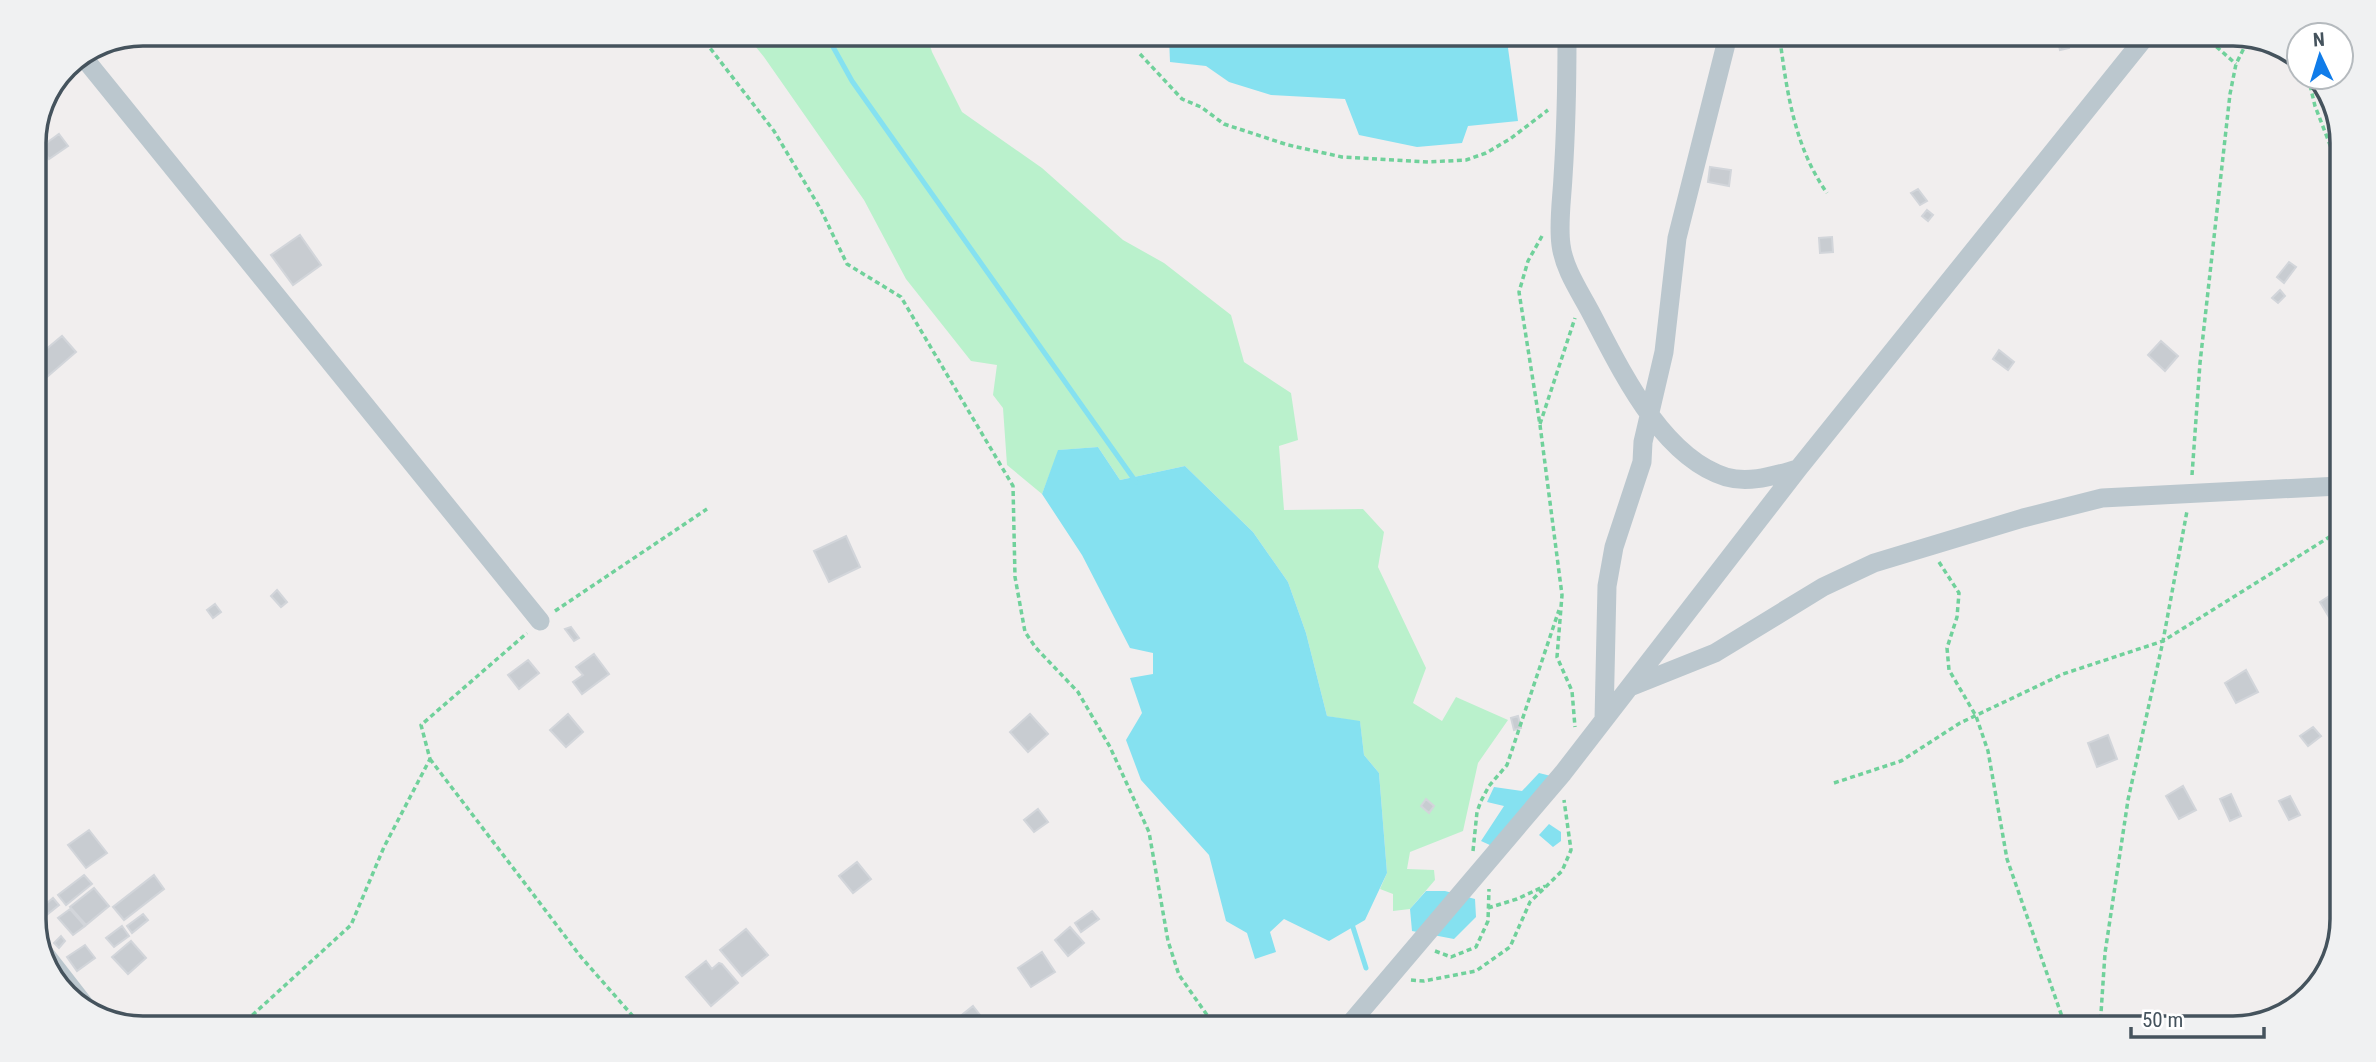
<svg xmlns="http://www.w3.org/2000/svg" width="2376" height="1062" font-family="'Roboto Condensed',sans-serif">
<rect width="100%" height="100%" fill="#f1eeee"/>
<path fill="#baf1cc" d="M747 36H927L932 52 962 112 1042 168 1123 240 1164 263 1231 315 1244 362 1291 393 1298 440 1279 446 1284 510 1363 509 1384 532 1378 567 1426 668 1413 703 1442 721 1456 697 1508 720 1478 763 1463 831 1410 852 1407 869 1434 870 1435 880 1410 909 1393 911V894L1380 889 1387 873 1379 773 1364 755 1360 722 1327 716 1306 633 1288 582 1253 532 1185 466 1120 480 1098 447 1059 450 1042 494 1007 465 1003 408 993 395 997 365 971 361 906 279 864 200 764 57Z"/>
<path fill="#85e1f0" d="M1169 37 1511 39 1508 48 1518 121 1468 126 1462 143 1417 147 1359 135 1345 99 1271 95 1229 82 1206 66 1170 62Z
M1098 447 1120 480 1185 466 1253 532 1288 582 1306 633 1327 716 1360 721 1364 755 1379 773 1387 873 1365 920 1329 941 1284 919 1270 932 1276 952 1255 959 1247 933 1226 921 1209 855 1141 780 1126 740 1142 713 1130 678 1153 674V653L1130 648 1082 555 1042 494 1058 450Z
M1539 773 1551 776 1492 846 1481 841 1504 806 1487 802 1494 787 1522 791Z
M1549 824 1561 832V841L1553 847 1539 835Z
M1426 891H1445L1475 899 1476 917 1454 939 1412 931 1410 909Z"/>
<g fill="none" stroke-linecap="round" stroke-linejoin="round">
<path stroke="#85e1f0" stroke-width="5" d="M827 36 852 81 1136 482
M1351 921 1366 968
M1385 1022 1386 1025"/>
</g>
<path fill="#c8ccd1" stroke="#d2d5da" stroke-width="2" d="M2058 41H2068L2069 48 2060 50Z
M59 134 68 146 49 159 41 147Z
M1710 167 1731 170 1729 186 1708 182Z
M1918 189 1927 201 1920 205 1911 193Z
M1927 210 1933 215 1928 221 1922 216Z
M300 235 321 265 293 285 271 255Z
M1832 237 1833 252 1820 253 1819 238Z
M2289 262 2296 267 2284 283 2277 277Z
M2280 290 2285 296 2278 303 2272 298Z
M62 336 76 352 33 389V373L46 363 39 355Z
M2161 341 2178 356 2165 371 2148 355Z
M1999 350 2014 362 2008 370 1993 359Z
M846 536 860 567 829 582 814 551Z
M277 590 287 602 281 607 271 596Z
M2337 591 2338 626 2335 627 2320 602Z
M215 604 221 612 213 618 207 610Z
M571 627 579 638 574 641 565 629Z
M594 654 609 674 582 694 573 682 583 675 576 667Z
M528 660 539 673 519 689 508 675Z
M2246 670 2258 692 2236 703 2225 683Z
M568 714 583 732 566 747 550 730Z
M1030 714 1048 734 1028 752 1010 732Z
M1518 716 1521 728 1514 730 1511 718Z
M2313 727 2321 736 2308 746 2300 736Z
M2108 735 2117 759 2097 767 2088 743Z
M2183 786 2196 810 2179 819 2166 796Z
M2231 794 2241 816 2230 821 2220 799Z
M2290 796 2300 815 2289 820 2279 801Z
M1426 799 1434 806 1429 813 1421 806Z
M1038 809 1048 822 1034 832 1024 820Z
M89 830 107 853 86 868 68 845Z
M857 862 871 879 853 893 839 876Z
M84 875 92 884 66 905 58 895Z
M154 875 164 889 124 920 113 907Z
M94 888 109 906 86 925 70 907Z
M53 898 59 905 38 922 34 914Z
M70 909 85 926 73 935 58 918Z
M1092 911 1099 919 1081 932 1075 923Z
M143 914 148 920 132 933 127 926Z
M122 926 129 936 114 947 106 938Z
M1070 927 1084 943 1068 956 1055 940Z
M746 929 768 955 742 976 720 950Z
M61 936 65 941 59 948 54 943Z
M131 941 146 958 128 974 112 957Z
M85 945 95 958 77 971 67 957Z
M1042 952 1055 972 1031 987 1018 968Z
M706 961 712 969 719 963 722 964 738 983 711 1006 686 977Z
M973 1006 987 1024H954L953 1022Z"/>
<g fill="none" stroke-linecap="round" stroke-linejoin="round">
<path stroke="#70d19b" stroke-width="3.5" stroke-dasharray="5 3.5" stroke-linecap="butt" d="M700 35 774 131 820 208 847 264 901 297 1013 486 1015 577 1025 632 1036 648 1078 692 1110 747 1149 832 1168 941 1179 975 1214 1025
M1780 40C1787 93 1795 148 1827 193
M2210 41 2236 64
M1140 54 1182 99 1201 107 1224 124 1288 145 1342 157 1428 162 1466 160 1486 153 1510 139 1548 110
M2308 77 2315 106 2342 176
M1542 236 1528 261 1519 292 1540 425 1562 595 1557 657 1572 691 1575 727
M1540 424 1575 318
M2192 475 2200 363 2230 94 2236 64 2247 42
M1939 562 1959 593 1957 617 1947 648 1949 670 1976 716 1988 751 2007 859 2066 1028
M555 611 707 509
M430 759 581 957 638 1022
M1834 783 1901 761 1960 723 2063 674 2163 641 2339 531
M1473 851 1477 812 1481 801 1489 786 1507 765 1559 610
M1488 908 1517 899 1545 886
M1435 951 1451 957 1476 947 1488 921 1489 889
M1411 980 1424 981 1476 971 1510 947 1530 902 1562 871 1571 850 1564 800
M246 1021 351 925 384 847 430 759 421 725 527 633
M2100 1028 2105 953 2128 800 2163 641 2187 511"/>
<path stroke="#bbc7ce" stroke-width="19" d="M1567 39C1567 85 1566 131 1563 177 1562 198 1558 224 1561 245 1564 269 1580 292 1591 313 1620 368 1661 457 1726 477 1750 484 1775 475 1798 469
M84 58 540 621
M1630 687 1715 653 1823 587 1874 563 2023 518 2102 498 2339 486
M1604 720 1607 586 1614 547 1642 462 1643 442 1664 352 1677 238 1727 40
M41 949 90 1012
M1349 1025 1563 773 1798 469 2142 41"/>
</g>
<path d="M0 0H2376V1062H0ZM143 46H2233A97 97 0 0 1 2330 143V919A97 97 0 0 1 2233 1016H143A97 97 0 0 1 46 919V143A97 97 0 0 1 143 46Z" fill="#f0f1f2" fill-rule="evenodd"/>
<path fill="none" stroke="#45535d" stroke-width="3.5" d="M143 46H2233A97 97 0 0 1 2330 143V919A97 97 0 0 1 2233 1016H143A97 97 0 0 1 46 919V143A97 97 0 0 1 143 46Z"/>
<g transform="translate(2320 56) rotate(356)"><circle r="33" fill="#ffffff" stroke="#b5babe" stroke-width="2"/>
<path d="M0-5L12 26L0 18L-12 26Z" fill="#107ce9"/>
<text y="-10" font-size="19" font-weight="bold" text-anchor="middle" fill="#45535d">N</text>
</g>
<path d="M2131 1027v10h133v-10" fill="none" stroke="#45535d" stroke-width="3.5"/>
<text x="2142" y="1027" font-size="21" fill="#45535d" stroke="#ffffff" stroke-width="5" paint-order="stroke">50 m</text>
</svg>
